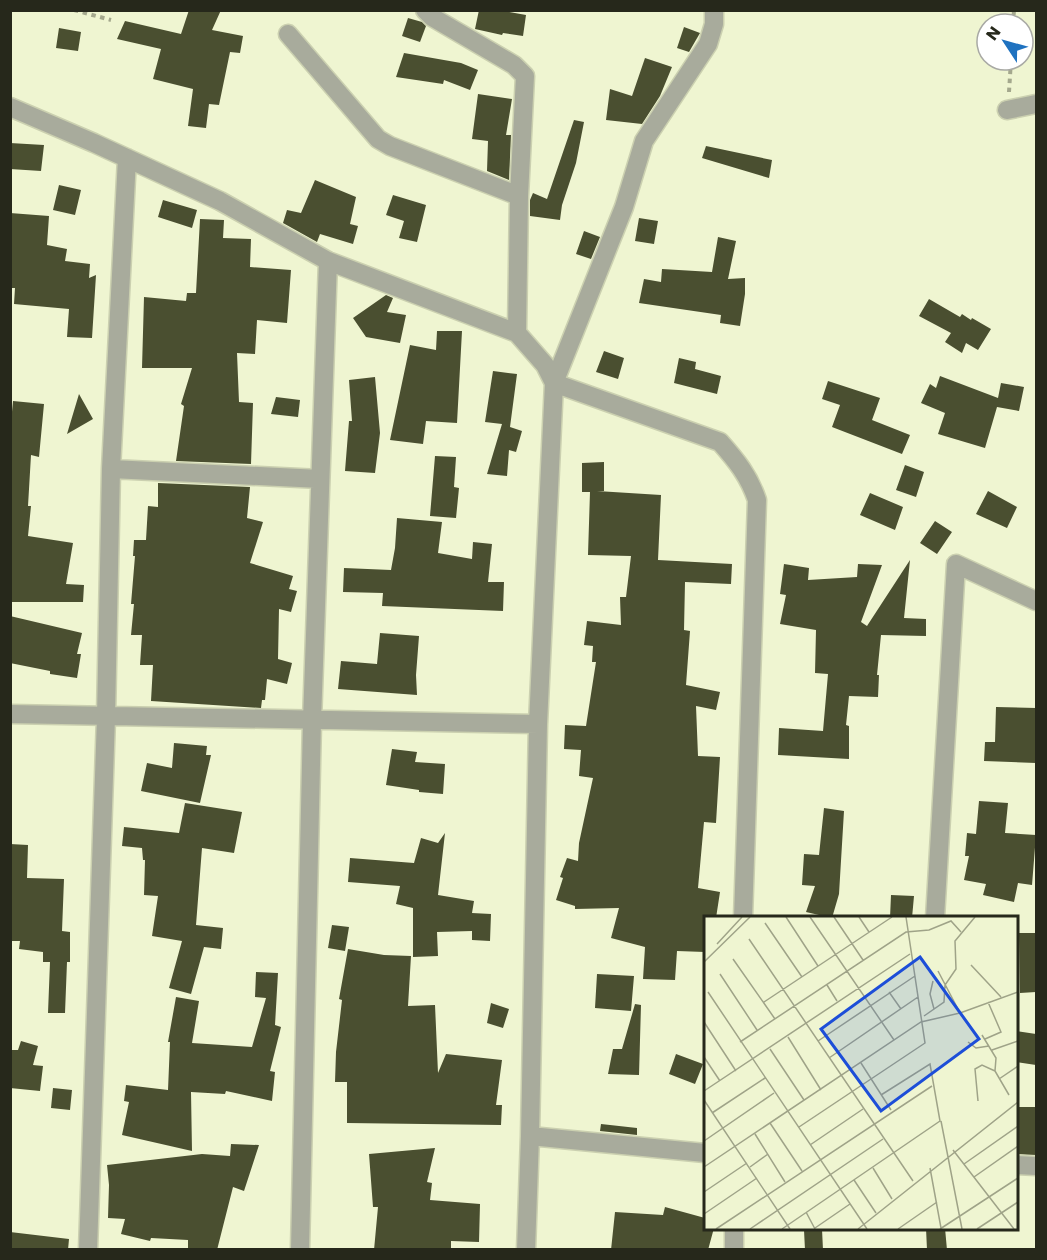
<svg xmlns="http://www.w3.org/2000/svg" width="1047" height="1260" font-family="Poppins,sans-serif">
<rect width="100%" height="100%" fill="#eff5d1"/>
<path fill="#4a4f30" d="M189 10H221L212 30 243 36 240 53 230 52 219 105 209 104 206 128 188 126 193 89 153 79 161 49 117 39 125 21 181 34Z
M479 10H499L526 15 523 36 503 33 502 35 475 29Z
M408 18 422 22 426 26 420 42 402 36Z
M684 27 700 33 689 52 677 48Z
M59 28 81 32 78 51 56 48Z
M404 53 461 63 478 70 470 90 444 80 443 84 396 77Z
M645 58 672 67 660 96 642 124 606 120 610 89 632 96Z
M478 94 512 99 506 135H511L509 180 487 171 488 141 472 139Z
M574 120 584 122 576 163 562 205 560 220 530 216V200L533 193 547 199Z
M10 143 44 145 41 171 10 169Z
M706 146 772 160 769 178 702 158Z
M315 180 356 197 350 224 358 226 353 244 320 234 317 242 283 223 287 210 301 213Z
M59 185 81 190 75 215 53 210Z
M393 195 426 205 417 242 399 238 404 221 386 215Z
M163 200 197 210 192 228 158 217Z
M10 213 49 216 47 245 67 249 65 261 90 264 89 278 96 275 92 338 67 337 69 309 14 304 15 288H10Z
M639 218 658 221 654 244 635 241Z
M200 219 224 220 223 238 251 239 250 267 291 270 287 323 257 320 255 354 237 353 239 402 253 403 251 464 176 461 184 406 181 404 192 368H142L144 297 186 301 187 293H196Z
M584 231 600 237 591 259 576 254Z
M718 237 736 241 728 279 745 278V294L740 326 720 323 721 315 639 303 644 279 661 282 662 269 712 272Z
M386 295 393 298 387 312 406 315 400 343 366 337 353 318Z
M929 299 960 317 962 314 971 320 972 318 991 329 978 350 966 343 962 353 945 342 951 333 919 316Z
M437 331H462L457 423 426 421 423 444 390 440 410 345 436 350Z
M604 351 624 358 618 379 596 372Z
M679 358 696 362 695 369 721 376 717 394 674 383Z
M493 371 517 374 510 427 522 431 516 452 509 450 507 476 487 474 502 424 485 422Z
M940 376 998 398 1001 383 1024 387 1019 411 997 407 985 448 938 434 945 413 921 403 930 384 936 388Z
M375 377 380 433 375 473 345 471 349 421H352L349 380Z
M828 381 880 398 872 420 910 435 902 454 832 427 840 405 822 399Z
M79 394 93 419 67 434Z
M276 397 300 400 298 417 271 414Z
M13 401 44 404 39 457 31 455 28 506H31L28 536 73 543 66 584 84 585 83 602H10V433Z
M435 456 456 457 454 487 459 488 456 518 430 516Z
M604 462V491H597L661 495 658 560 732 564 731 584 685 582 684 630 690 631 686 685 720 692 716 710 696 706 698 756 720 757 716 823 704 822 698 888 720 892 716 918H705V952L677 951 675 980 643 979 645 947 611 938 619 908 575 909V906L556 900 563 878 560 877 567 858 578 861 579 843 593 778 579 776 581 750 564 749 565 725 586 726 596 662H592L593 646 584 645 587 621 621 625 620 597H626L631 556 588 555 590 492H582V463Z
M905 465 924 472 916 497 896 490Z
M158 483 250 487 247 518 263 522 250 563 293 576 289 589 297 591 291 612 279 609 278 659 292 663 287 684 267 679 265 700H262L261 708 151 701 153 665H140L142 635H131L134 604H131L135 556H133L134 540H146L148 506 158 507Z
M988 491 1017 507 1007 528 976 514Z
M870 493 903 507 895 530 860 515Z
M397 518 442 522 438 553 472 559 473 542 492 544 488 582H504L503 611 382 606 383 593 343 592 344 568 391 570 395 548Z
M935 521 952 532 937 554 920 543Z
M910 560 904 618 926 619V636L881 635 877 675H879L878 697 849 696 846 725 849 726V759L778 755 779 728 823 731 828 674 815 673 816 630 780 624 786 595 780 594 784 564 809 568 808 580 857 577 858 564 882 565 861 622 867 626Z
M10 616 82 633 77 654H81L77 678 50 674V671L10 663Z
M380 633 419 636 416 675 417 695 338 689 341 661 377 664Z
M996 707 1036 708V763L984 761 985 742H995Z
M174 743 207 746 206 755H211L200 803 141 791 147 763 172 768Z
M392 749 417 752 415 762 445 764 443 794 419 792V790L386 785Z
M979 801 1008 803 1005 833 1036 835 1032 885 1018 883 1014 902 983 895 986 884 964 880 969 856H965L967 833 976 834Z
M185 803 242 812 234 853 202 848 196 925 223 928 221 949 204 947 191 994 169 988 182 941 152 936 158 896 144 895 145 860H143L142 848 122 846 124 827 179 833Z
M824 808 844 811 839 894 832 918 806 912 815 886 802 885 804 854 819 855Z
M445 833 438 895 474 901 472 913 491 914 490 941 472 940V931L437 932 438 956 413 957V908L396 904 400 886 348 882 350 858 414 863 421 838 438 843Z
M10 844 28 845 27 878 64 879 62 931 70 932V962H67L65 1013H48L50 962H43V952L19 949 20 941H10Z
M891 895 914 896 912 918H890Z
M332 925 349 927 345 951 328 948Z
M1019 933H1036V992L1020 993Z
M348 949 384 955 411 956 408 1006 435 1005 438 1073 446 1054 502 1060 496 1105H502L501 1125 347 1123V1082H335L336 1052 342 1000 339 999Z
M256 972 278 973 275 1025 281 1027 270 1071 275 1072 272 1101 226 1091 225 1094 191 1092 192 1151 122 1135 129 1102 124 1101 126 1085 168 1090 170 1042H168L176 997 199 1001 192 1043 252 1047 266 998 255 997Z
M597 974 634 976 631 1011 595 1008Z
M491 1003 509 1009 503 1028 487 1023Z
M635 1004 641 1005 639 1075 608 1074 613 1049H622Z
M1016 1031 1036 1034V1065L1016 1062Z
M21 1041 38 1046 33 1065 43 1066 40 1091 10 1088V1050H18Z
M676 1054 703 1064 695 1084 669 1074Z
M53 1088 72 1090 70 1110 51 1108Z
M1016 1107H1036V1155L1016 1154Z
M601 1124 637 1128V1135L600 1131Z
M231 1144 259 1145 244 1191 233 1187 217 1250H188V1240L151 1238 150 1241 121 1234 125 1219 108 1218 109 1185 107 1165 202 1154 230 1156Z
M435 1148 427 1182 432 1183 430 1200 480 1204 479 1242 451 1241V1250H374L378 1207H373L369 1154Z
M665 1207 705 1218V1228H714L708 1250H611L615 1212 663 1215Z
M926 1228H945L947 1250H927Z
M822 1229 823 1250H805L804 1230Z
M10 1232 69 1239 68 1250H10Z"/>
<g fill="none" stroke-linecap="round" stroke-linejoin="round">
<g stroke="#cbd0b0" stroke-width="21">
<path id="street" d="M425 10 432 17 514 65 525 76 519 196 517 333
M288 34 378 139 390 146 519 196
M10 107 94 143 220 201 328 261 517 333 545 365 554 383 720 442C736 460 749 476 757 500L743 918
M1007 110 1036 104
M111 469 320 479
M10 714 538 724
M935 918 956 564 1036 601
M530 1136 705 1153
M1016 1165 1036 1166
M88 1250 106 717 111 469 127 158
M300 1250 312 721 328 261
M526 1250 530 1136 538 724 554 383 624 207 644 141 708 44 714 24V10
M734 1250V1228"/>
</g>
<path stroke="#a4a88d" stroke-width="4" stroke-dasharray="4.5 4.5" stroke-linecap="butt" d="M74 10 111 20
M1013 24 1014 10
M1009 92 1011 60"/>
<use href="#street" stroke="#a8ab9c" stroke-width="18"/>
</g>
<g transform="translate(704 916)">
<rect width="314" height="314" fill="#eff5d1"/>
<path fill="none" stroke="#9fa388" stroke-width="1.5" d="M82 1 114 50M106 1 190 124M130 1 159 44M155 1 165 16M61 7 98 61M45 23 209 265M13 28 38 1M29 43 71 103M0 46 46 1M267 49 297 81M16 58 53 114M229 65 226 78 230 93M123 69 133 85M4 76 163 313M185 76 197 93M60 86 188 1M256 97 314 76M220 100 240 86 241 69 252 53 251 25 271 1M0 106 32 155M278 119 292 142 291 155 305 179M84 121 117 174M281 123 297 116 284 86M114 125 211 60M36 126 202 16 225 14 247 5 257 16M264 126 272 132 285 130M66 133 100 184M288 134 314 125M0 141 16 165M125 142 214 81M157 147 187 194M295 163 314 150M0 175 206 38M0 184 86 313M274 185 271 153 278 149 291 155M8 197 61 162M237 205 258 313M66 207 98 255M95 211 221 127 202 1M51 218 81 266M0 225 70 177M106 229 159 193M249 234 310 313M260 248 314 210M0 251 217 106 256 97 234 55M46 251 64 238M169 252 188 283M226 252 237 312M270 261 314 230M150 264 172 297M0 276 43 247M102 296 111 313M0 298 53 262M111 312 146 288M12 313 228 170M46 313 179 223M78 313 236 205 226 148 177 179M154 313 314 186M194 313 233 286M236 313 314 262M273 313 314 286"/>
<path fill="#1d4ed8" fill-opacity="0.15" stroke="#1d4ed8" stroke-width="3" d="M216 41 275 123 177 195 117 113Z"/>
<rect width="314" height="314" fill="none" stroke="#26281b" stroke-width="3"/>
</g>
<rect width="1047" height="1260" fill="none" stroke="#26281b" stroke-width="24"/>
<g transform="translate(1005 42) rotate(306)"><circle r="28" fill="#ffffff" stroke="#a8a9a4" stroke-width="1.5"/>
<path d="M0-4.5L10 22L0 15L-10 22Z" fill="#1f72c0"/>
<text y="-9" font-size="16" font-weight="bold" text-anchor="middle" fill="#26281b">N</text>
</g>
</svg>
